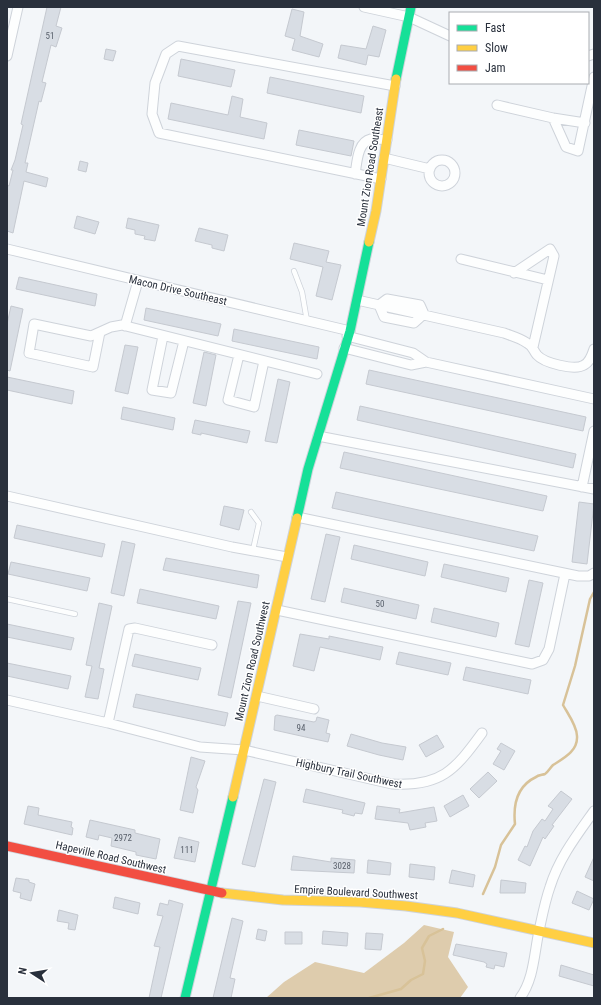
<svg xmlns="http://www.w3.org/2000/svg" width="601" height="1005" font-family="'Roboto Condensed',sans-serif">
<rect width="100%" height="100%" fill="#f3f6f9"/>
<path fill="#deccad" d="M424 925 454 932 448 957 468 987 460 998H266L284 982 315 962 364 973 404 943Z"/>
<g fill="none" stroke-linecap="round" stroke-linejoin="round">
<path stroke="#d8c298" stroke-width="2.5" d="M483 894 495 867 501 845 515 824C513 805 517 786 536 777 538 775 542 775 545 774 548 772 550 768 553 765 564 758 578 751 577 736 577 726 568 714 563 705L575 666 590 599 594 592
M369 998 401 989 411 980 423 974 425 961 422 948 429 936 443 929"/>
</g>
<path fill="#d8dde4" stroke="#c5c9d0" d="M47 7H61L56 26 62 28 56 47 51 45 42 82 46 83 41 102 39 101 25 163H28L26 172 48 178 46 187 24 181 13 233 7 231V185L9 186 13 170H11L15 160 23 125 21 124Z
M292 9 304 12 300 36 323 44 319 57 292 50 295 39 285 36Z
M373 26 386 30 379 57 368 55 366 65 338 58 341 45 366 49Z
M106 49 116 51 113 61 104 59Z
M181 59 235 70 231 87 178 76Z
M270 77 364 96 361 113 267 93Z
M232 96 243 99 240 117 267 123 264 139 168 119 171 103 228 115Z
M299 130 354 141 351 156 296 145Z
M80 161 88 163 86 172 78 170Z
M77 216 99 222 95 234 74 228Z
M128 218 159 225 155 241 144 239 145 236 135 234V230L126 228Z
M199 228 228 235 224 251 212 248V245L195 241Z
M294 243 329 251 326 262 341 265 332 300 316 296 323 267 290 259Z
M19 277 97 294 95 306 16 289Z
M11 306 23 309 10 371 7 370V324Z
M146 308 221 324 218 336 144 320Z
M234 329 319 347 317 359 232 341Z
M125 345 138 347 128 394 115 391Z
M204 352 216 355 206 406 193 403Z
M369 370 586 417 583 431 366 384Z
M7 377 74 391 72 404 7 390Z
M278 379 290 382 277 443 265 441Z
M360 406 576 454 573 468 357 420Z
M123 407 175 418 173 430 121 419Z
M195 420 250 431 247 443 201 433V435L192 433Z
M344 452 547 496 543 511 340 468Z
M336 492 538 536 534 551 332 508Z
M579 502 594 504 587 564 572 562Z
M224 506 244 510 239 530 220 525Z
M17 525 105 544 102 557 14 538Z
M326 534 340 537 325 602 311 599Z
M122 541 135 544 124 596 111 593Z
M354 545 428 562 425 576 351 559Z
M166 558 259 575 257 588 163 570Z
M11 562 90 578 87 591 8 574Z
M444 564 509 578 506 592 441 577Z
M529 580 543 583 529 647 515 644Z
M344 588 419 605 416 619 341 602Z
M140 589 219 606 216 619 137 603Z
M238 601 251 603 231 698 218 695Z
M99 603 112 606 99 668 104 669 98 699 85 697 92 666 86 665Z
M434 608 499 623 496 637 431 622Z
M7 624 74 638 71 650 7 637Z
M300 634 329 639V636L383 647 380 660 320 647 314 671 293 666Z
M399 652 451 663 448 675 396 664Z
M135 654 201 668 198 680 132 666Z
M7 663 71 676 68 689 7 676Z
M466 667 531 680 528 694 463 680Z
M136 694 228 713 225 726 133 707Z
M277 715 314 722 316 721 317 717 329 720 326 733 330 734 328 742 274 730 275 716Z
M351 734 382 743 406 747 403 760 379 755 347 746Z
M437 735 444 747 426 757 419 745Z
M501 743 515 751 504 770 493 764 501 751 497 749Z
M191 757 205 761 196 787 198 790 193 813 180 810Z
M488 772 497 781 479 798 470 789Z
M264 779 276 782 255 867 242 864Z
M306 789 365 803 362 814 355 813 354 816 342 813 343 810 303 802Z
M561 791 572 799 552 825 554 826 545 839 543 837 530 866 518 860 525 846 527 847 533 831 542 819 545 821 553 809 548 806Z
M463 795 469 806 450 817 444 806Z
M28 806 39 808 38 815 72 822 71 827 73 828 72 835 24 824Z
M377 806 400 809 399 813 434 807 437 821 425 823 426 827 410 830 408 823 375 819Z
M90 820 135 830V833L160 839 156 859 136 855V852L111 846 112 838 99 835 98 840 86 837Z
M179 837 199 842 195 862 174 858Z
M293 856 331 862V858L355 860 354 873 291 870Z
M594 857V881L585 877Z
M368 860 391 863 390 875 367 873Z
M410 864 435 867 434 880 409 877Z
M452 870 475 875 473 887 449 883Z
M16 878 29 880V882L35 884 31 901 20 898 21 893 13 891Z
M501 880 526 883 525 893H500Z
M577 891 594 899 589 910 572 903Z
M115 897 140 903 138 914 113 908Z
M169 900 183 904 161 998H149L160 947 154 946 163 916 157 915 160 903 168 905Z
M59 910 78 915 75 930 68 929 69 923 57 921Z
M232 918 243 921 230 978 235 979 231 998H213Z
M258 929 267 931 265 941 256 939Z
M323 931 348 933 347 946 322 944Z
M285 932H302V944H285Z
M366 933 383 934 381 950 365 949Z
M456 944 507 953 504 967 495 965 494 969 486 967 487 964 484 962 453 955Z
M561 965 594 975V986L559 976Z"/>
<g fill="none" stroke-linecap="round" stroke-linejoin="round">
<g stroke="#ced3da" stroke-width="6">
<path id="lane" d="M294 271 302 292 307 321
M251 512 259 523 253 550
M7 599 75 614"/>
</g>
<g stroke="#ced3da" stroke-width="11">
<path id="street" d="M364 7 409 17 450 36
M7 56 18 7
M588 56 594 54
M497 105 553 118 585 123
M553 118 566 147 578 151 594 77
M384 158 430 169
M429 173a13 13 0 1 1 26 0a13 13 0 1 1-26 0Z
M355 174C357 164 357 142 371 139 376 138 382 140 387 140
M381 179 159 133 152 114 155 83 166 54 178 46 395 86
M7 249 350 331
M461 259 548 280
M514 273 550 249 554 256 533 347
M357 300 504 333C512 336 520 338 527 343 533 346 533 350 537 355 544 363 575 371 584 365 590 362 592 355 594 349
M379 305 384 317 414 323 424 314
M379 305 387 299 420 305 424 314
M125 326 138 281
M100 332 93 367 29 353 34 324 91 336 111 327 122 325 317 374
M163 336 152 390 171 393 184 341
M347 336 413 353 426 362 594 399
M344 348 411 365 426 362
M239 355 228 400 254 407 264 361
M318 436 594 489
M582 487 594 431
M7 496 232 547 287 557
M297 517 578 576H589L594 573
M277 610 532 664 543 660 549 649 565 574
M257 696 314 709
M7 700 108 723 200 747 244 750 392 784C441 787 455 770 482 733
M108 723 129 629 135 628 212 645
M520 998C534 979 534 954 539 931 542 917 545 901 550 887 559 858 577 835 594 811"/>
</g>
<g stroke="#ced3da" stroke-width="11">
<path id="fast" d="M396 79 411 7
M297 518 308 469 350 331 369 242
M185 998 233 797"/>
</g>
<g stroke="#ced3da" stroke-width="11">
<path id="slow" d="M369 242 376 211 396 79
M233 797 297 518
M222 893 283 900 360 902 406 906 457 913 594 943"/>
</g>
<g stroke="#ced3da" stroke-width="11">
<path id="jam" d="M7 846 222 893"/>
</g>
<use href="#lane" stroke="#fdfefe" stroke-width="4.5"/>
<use href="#street" stroke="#fdfefe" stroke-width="9"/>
<use href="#fast" stroke="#16e098" stroke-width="9"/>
<use href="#slow" stroke="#ffcf43" stroke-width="9"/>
<use href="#jam" stroke="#f24e42" stroke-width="9"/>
</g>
<g text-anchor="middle" stroke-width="3" stroke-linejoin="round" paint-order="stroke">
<g font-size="9" fill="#585f6a">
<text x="50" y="39">51</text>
<text x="380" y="607">50</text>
<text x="301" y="731">94</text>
<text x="123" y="841">2972</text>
<text x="187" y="853">111</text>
<text x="342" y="869">3028</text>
</g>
<g font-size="11" fill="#29303c" stroke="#fff">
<text transform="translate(370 167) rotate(-81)" y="4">Mount Zion Road Southeast</text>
<text transform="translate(178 290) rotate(13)" y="4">Macon Drive Southeast</text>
<text transform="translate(252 661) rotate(-77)" y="4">Mount Zion Road Southwest</text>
<text transform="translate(349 773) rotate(12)" y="4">Highbury Trail Southwest</text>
<text transform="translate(111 857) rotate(13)" y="4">Hapeville Road Southwest</text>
<text transform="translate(356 892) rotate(3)" y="4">Empire Boulevard Southwest</text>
</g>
</g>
<rect width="601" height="1005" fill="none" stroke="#29303c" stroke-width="16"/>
<rect x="449" y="12" width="140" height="72" fill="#ffffff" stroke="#a9acb1"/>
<rect x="457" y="25" width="20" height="6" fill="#16e098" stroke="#a9acb1"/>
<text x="485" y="32" font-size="12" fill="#29303c">Fast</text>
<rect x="457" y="45" width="20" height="6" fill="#ffcf43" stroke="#a9acb1"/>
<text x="485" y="52" font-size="12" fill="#29303c">Slow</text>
<rect x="457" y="65" width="20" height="6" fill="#f24e42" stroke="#a9acb1"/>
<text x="485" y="72" font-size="12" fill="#29303c">Jam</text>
<g transform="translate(32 973) rotate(282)" stroke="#ffffff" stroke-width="3" paint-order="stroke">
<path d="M0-3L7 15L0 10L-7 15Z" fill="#29303c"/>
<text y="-6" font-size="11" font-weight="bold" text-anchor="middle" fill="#29303c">N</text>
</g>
</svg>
